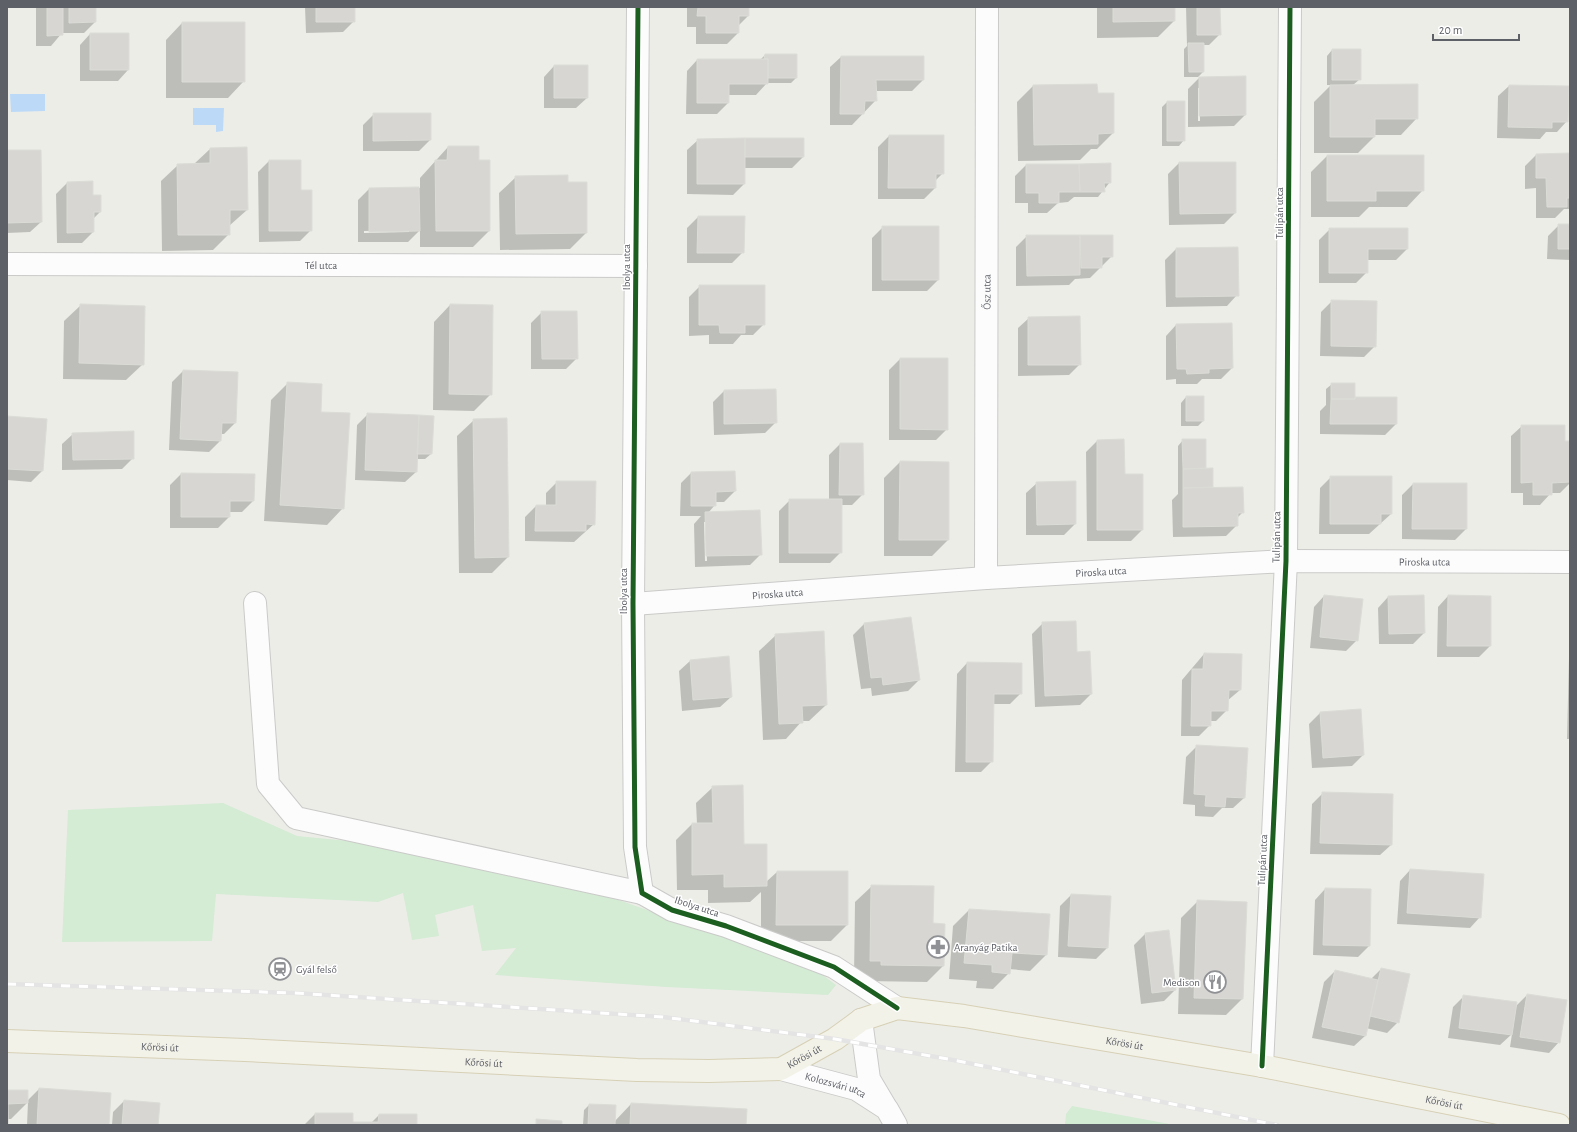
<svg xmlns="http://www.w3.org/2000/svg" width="1577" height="1132" font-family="'Alegreya Sans',sans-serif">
<rect width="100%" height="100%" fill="#edede8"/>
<path fill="#d4ebd4" d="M223 803 297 836 380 844 616 899 816 970 836 985 828 995 666 987 495 975 516 948 482 951 473 905 435 915 439 936 412 940 403 893 378 902 216 894 212 941 62 942 68 810Z
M1072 1106 1175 1125H1065L1066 1114Z"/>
<path fill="#bcdaf8" d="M10 94H45V111L11 112Z
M193 108H224L223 131 216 132V125H193Z"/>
<path fill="#0003" fill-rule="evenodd" d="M36 7H95V22L84 33H62L51 46H36Z
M305 7H354V21L343 32 306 33Z
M687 7H748V16L738 26V33L727 44H696V27H687Z
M1097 7H1174V21L1158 37 1097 38Z
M1186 7H1219L1220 34 1209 45H1203V72L1198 77H1184V49L1187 46Z
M182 23H244V81L228 98H166V40Z
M90 34 128 70 118 81H80V45Z
M1332 50H1360V79L1353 85 1417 118 1401 135H1374V137L1358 153H1314V102L1331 85H1327V56Z
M765 55H796V78L791 83H767L756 95H728V103L717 114H686L687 71 697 60H760Z
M841 57 923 80 912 91H876V100L852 125H830V67Z
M554 66 587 98 576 108H544V77Z
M1199 78 1245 115 1234 126 1188 127V89ZM1198 88H1200V121H1198Z
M1033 86 1097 94 1113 133 1097 149H1091L1080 160 1018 161 1017 102Z
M1509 86 1567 121 1557 132H1546L1540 139 1497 138 1498 96Z
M1167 102 1184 140 1179 146H1162V107Z
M374 114H430V140L419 151H363V125Z
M889 136 943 173 935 181V188L924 199H878V147Z
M698 140 803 157 792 168H744V184L733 195 687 194V150Z
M448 147 478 161 489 231 473 247H420V230L408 242H358V200L369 189 420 188V178ZM409 230V232L364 233V231Z
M210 149 247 210 229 226V234L213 250 162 251 161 181 178 165 194 164Z
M7 151 41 222 30 232 7 233Z
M1570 154V209H1564L1555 218H1536V188L1525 189V166L1536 155Z
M1327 156 1423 190 1407 207H1369L1359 217H1311V172Z
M269 161 300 191 311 230 300 241 259 242 258 172Z
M1179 163 1235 213 1224 224 1169 225 1168 174Z
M1110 164V182L1098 197H1074L1068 202 1058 203 1047 213H1028V203H1015V176L1026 165Z
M516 177 567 183H586V233L570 249 500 250 499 193Z
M67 183 92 196 100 212 93 219V232L82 243H57L56 194Z
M698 217H744L743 252 732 263H687V228Z
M1559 225H1570V275V260L1547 259 1548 236Z
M883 227 938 280 927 291H872V238Z
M1330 229 1407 249 1396 260H1367V272L1356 283H1319V240Z
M1027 236H1112V256L1090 278 1075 279 1069 285 1016 286V247Z
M1237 248V295L1227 306 1166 307 1165 260 1176 249Z
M700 286 764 324 753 335H741L733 344H709V335L689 336V297Z
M1332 301 1375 346 1364 357 1320 356 1321 312Z
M81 305 143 364 126 380 63 379 64 321Z
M450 305 491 394 474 411 433 410 434 322Z
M542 312 577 358 566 369H531V323Z
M1029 318 1080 364 1069 375 1018 376V328Z
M1176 325 1232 368 1221 379H1202L1197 384H1176V379L1166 380V336Z
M900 359 947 429 936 440H889V370Z
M183 371 235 423 224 434H221L220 441 209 452 169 450 172 382Z
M288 383 320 413 343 508 327 525 264 521 271 400Z
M1332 384 1354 398 1396 424 1385 435 1320 434V411L1326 405V389Z
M775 390 776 422 765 433 714 435 713 402 724 391Z
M1186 397 1203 421 1198 426H1181V403Z
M368 414 431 454 425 459H416V472L405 482 355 480 357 425Z
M7 417 42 471 31 482 7 480Z
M474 420 508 557 492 573H459L457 436Z
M1522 426 1564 442H1570V483L1560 493H1551L1540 505H1523V493H1511V436Z
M73 434 133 458 122 469 62 470V444Z
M1123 440 1124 475 1142 530 1131 541H1087L1086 452 1097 441Z
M1183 440H1205V469H1212V487L1211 489 1243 512 1237 518V525L1226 536 1173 537 1172 500 1178 494V446Z
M840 444 863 494 852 505H841V552L830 563H779V511L790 500H829V455Z
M900 462 948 540 932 556H884V478Z
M691 473 735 491 724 502H715V505L708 513 761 554 750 565 695 567 694 524 701 516H680L681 483ZM704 522H706L707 561H705Z
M181 474 253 501 242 512H229V517L218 528H170V485Z
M1331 477 1391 514 1369 534H1319L1320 488Z
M557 482 594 524 574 542 525 541V517L536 506H546V493Z
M1037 483 1075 524 1064 535H1026V493Z
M1413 484H1466V529L1455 540 1402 539V495Z
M1324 596 1357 640 1346 651 1310 648 1314 607Z
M1448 596 1490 646 1479 657H1437L1438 607Z
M1388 597 1424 633 1413 644H1379L1378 608Z
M1570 617V739H1567Z
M1043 623 1076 653 1091 694 1080 705 1035 707 1032 634Z
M864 624 919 680 908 691 872 696 871 688 861 689 853 635Z
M776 635 826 705 809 721H802L786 739 763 740 759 651Z
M1204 654 1240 690 1227 701V710L1216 721H1210V725L1199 736H1181L1182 680Z
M690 661 731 697 720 707 682 711 679 671Z
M967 663 1021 693 1010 704H993L992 761 981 772H955L957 674Z
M1320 713 1363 755 1352 766 1312 768 1309 724Z
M1197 746 1244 798 1233 808H1222L1213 817 1195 816V805L1183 804 1186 757Z
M713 787 743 845 766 882 777 872H847V925L831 941H761V892L750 902 708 903V890H677L676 840 692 824H697L696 803Z
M1323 793 1391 845 1380 855 1310 854 1312 804Z
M1410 870 1480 917 1470 928 1397 924 1400 881Z
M872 886 932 924 943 966 927 982 866 981 854 977 855 902Z
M1325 889 1369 946 1358 957 1313 955 1315 900Z
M1071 895 1107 948 1096 959 1058 957 1060 906Z
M1198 901 1246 903 1242 999 1226 1015 1178 1014 1181 918Z
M969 910 1049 915 1046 955 1030 971 1009 969V973L993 989 976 988 977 981 949 979 953 926Z
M1145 934 1175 990 1164 1001 1141 1004 1134 945Z
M1381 969 1398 1022 1387 1033 1366 1028 1365 1036 1354 1046 1312 1038 1324 982 1335 971 1371 979Z
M1527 995 1559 1042 1549 1053 1510 1047 1512 1034 1500 1045 1448 1038 1453 1007 1464 996 1515 1007Z
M39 1089 108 1125H27L28 1102 11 1119H7V1091H27V1101Z
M124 1101 157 1125H112L113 1112Z
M631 1104 745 1125H583L584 1110 589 1105 614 1122Z
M315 1114 352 1123H371L379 1115 416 1125H304Z"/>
<path fill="#d7d6d3" stroke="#dcdcd7" d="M47 7H63V35L47 36Z
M69 7H96V22L69 23Z
M316 7H355V22H316Z
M698 7H749V16H739V33H706V16H697Z
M1113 7H1175V21L1113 22Z
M1197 7H1220L1221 35H1197Z
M182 22H245V82H182Z
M90 33H129V70H90Z
M1188 43H1204V72H1189Z
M1332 49H1361V80H1332Z
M765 54H797V78H768V59H764Z
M841 56H924V80H876L877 101H865L864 114H840Z
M697 59H768V84H729V103H697Z
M554 65H588V98H554Z
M1246 76V115L1199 116V77Z
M1097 84 1098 93H1114V133L1098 134V144L1034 145 1033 85Z
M1418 84V119H1375V137H1330V85Z
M1509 85 1569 86 1568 122H1552V128L1508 127Z
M1167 101H1185V141H1167Z
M373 113H431V140L373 141Z
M889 135H944V174H936V188H888Z
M745 138H804V157H745Z
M745 138V184H697V139Z
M448 146H479V160H490V231H436L435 160H447Z
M247 147 248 210H230V235H178L177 164 210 163V148Z
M7 150H41L42 222 7 223Z
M1570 153V198H1567V207H1547L1546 178H1536V154Z
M1327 155H1424V191H1376V201H1327Z
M269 160H301V190H312V231H269Z
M1179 162H1236V213L1180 214Z
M1111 163V183H1104L1105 192H1080L1079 164Z
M1026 164H1079L1080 192H1059V203H1039V193H1026Z
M568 175V182H587V233L516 234 515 176Z
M93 181V195H101V212H94V232L67 233V182Z
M419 187 420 231 369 232V188Z
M698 216H745L744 253H697Z
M1558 224H1570V249H1558Z
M882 226H939V280H882Z
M1329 228H1408V249H1368V273H1329Z
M1026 235H1080V275L1027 276Z
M1080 235H1113V257H1102V268H1081Z
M1238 247 1239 296 1176 297V248Z
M699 285H765V325H745V333H720L719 325H699Z
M1331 300 1377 301 1376 347 1331 346Z
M80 304 145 306 144 365 79 363Z
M450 304 493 305 492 395 449 394Z
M541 311H577L578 359H542Z
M1080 316 1081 365H1028V317Z
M1232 323 1233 368 1209 369V373L1187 374 1186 369H1177L1176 324Z
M900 358H948V430L900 429Z
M183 370 238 372 236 423H222L221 441 180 439Z
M287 382 322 384 321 412 350 413 344 509 280 505Z
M1331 383H1355V399H1331Z
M776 389 777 423 724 424V390Z
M1186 396H1204V421H1186Z
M1355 397H1397V424H1330L1331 399H1355Z
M367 413 419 415 417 472 365 470Z
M419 415 434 416 432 454H417Z
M7 416 47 419 43 471 7 469Z
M507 418 509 557 475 558 473 419Z
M1521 425H1565V441H1570V482L1552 483V495H1533V482L1521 483Z
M134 431V459L73 460 72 433Z
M1124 439 1125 474H1143V530H1097V440Z
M1182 439H1206V468L1183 469Z
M840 443H863L864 495H839Z
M900 461 949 462V540H899Z
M1213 468V487L1183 488V469Z
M735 471 736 491 716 492V506H691V472Z
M181 473 255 474 254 501H230V517H181Z
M1330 476H1392V514H1381V524H1330Z
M556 481H596L595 525 586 524V531H535L536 505H556Z
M1076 481V524L1037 525 1036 482Z
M1413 483H1467V529H1412Z
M1243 487 1244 513H1238V526L1183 527V488Z
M789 499H842V553H789Z
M760 510 762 555 706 556 705 512Z
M1324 595 1363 599 1358 641 1320 637Z
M1424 595 1425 633 1389 634 1388 596Z
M1448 595 1491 596V646H1447Z
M911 617 920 680 883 685 882 677 871 678 864 623Z
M1076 621 1077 652 1090 651 1092 694 1045 696 1042 622Z
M824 631 827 705 802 706 803 723 779 724 775 634Z
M1204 653 1242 654 1241 690H1229L1228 711H1211V726H1191L1192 669H1203Z
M729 656 732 697 693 700 690 660Z
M967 662 1022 663V694H994L993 762H966Z
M1361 709 1364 755 1323 758 1320 712Z
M1196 745 1248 748 1245 798 1226 797 1225 807 1205 806 1206 795 1194 794Z
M743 785 744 844H767V886L724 887V874L692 875V823H713L712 786Z
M1322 792 1393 794 1392 845 1320 843Z
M1410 869 1484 874 1481 918 1407 913Z
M777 871H848V925H776Z
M871 885 934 886 933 923 945 924 944 966 881 965V961H870Z
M1325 888 1371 889 1370 946 1323 945Z
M1071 894 1111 896 1108 948 1068 946Z
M1197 900 1247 902 1243 999 1194 998Z
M969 909 1050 914 1047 955 1012 953 1010 974 992 972V965L964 963Z
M1169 930 1176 990 1152 993 1145 933Z
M1381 968 1410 974 1399 1023 1370 1016Z
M1335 970 1378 980 1366 1036 1322 1027Z
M1527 994 1567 1000 1560 1043 1520 1037Z
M1463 995 1517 1002 1512 1035 1459 1028Z
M39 1088 111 1093 109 1125H37Z
M7 1090H28V1103L8 1104V1125Z
M124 1100 160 1103 158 1125H122Z
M631 1103 747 1109 746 1125H630Z
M589 1104 616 1105 615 1125H588Z
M315 1113H353V1122H378L379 1114H417V1125H315Z
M536 1119 562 1121V1125H536Z"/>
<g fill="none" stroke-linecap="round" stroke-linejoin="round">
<g stroke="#cacac9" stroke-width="24">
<g id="minor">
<path d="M638 7 633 604 635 847 642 893 672 910 726 926 834 967 897 1008"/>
<path id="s1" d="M7 264 636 266"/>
<path id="s2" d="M986 578 987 7"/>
<path d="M255 603 268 784 296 818 642 893"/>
<path id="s3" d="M633 604 986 578 1286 561 1570 562"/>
<path d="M861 1020 869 1079 885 1106"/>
<path d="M1262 1066 1286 561 1290 7"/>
<path id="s4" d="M781 1069 856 1089 887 1109 896 1125"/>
</g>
</g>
<g stroke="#d6d0b5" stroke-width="24">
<g id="major">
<path id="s5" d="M7 1041 245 1050 637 1070 709 1071 781 1069 835 1039 861 1020 897 1008 964 1016 1262 1066 1559 1125"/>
</g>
</g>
<use href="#minor" stroke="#fcfcfc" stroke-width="22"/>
<use href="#major" stroke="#f3f2e9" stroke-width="22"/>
<g stroke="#e4e4e4" stroke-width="4.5">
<path id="rail" d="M7 984 295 993 663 1017 835 1039 953 1060 1277 1125"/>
</g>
<use href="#rail" stroke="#fff" stroke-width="3" stroke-dasharray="9" stroke-linecap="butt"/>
<g stroke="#fff" stroke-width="8">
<path id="cycleway" d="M638 7 633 604 635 847 642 893 672 910 726 926 834 967 897 1008
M1262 1066 1286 561 1290 7"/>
</g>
<use href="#cycleway" stroke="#1b5e20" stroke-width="5"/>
</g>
<defs>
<g id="pharmacy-ring" transform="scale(1.15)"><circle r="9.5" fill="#fff" stroke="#8f9194" stroke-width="1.5"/><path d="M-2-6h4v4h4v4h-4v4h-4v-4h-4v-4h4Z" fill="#8f9194"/></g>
<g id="station-ring" transform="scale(1.15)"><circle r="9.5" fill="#fff" stroke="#8f9194" stroke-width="1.5"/><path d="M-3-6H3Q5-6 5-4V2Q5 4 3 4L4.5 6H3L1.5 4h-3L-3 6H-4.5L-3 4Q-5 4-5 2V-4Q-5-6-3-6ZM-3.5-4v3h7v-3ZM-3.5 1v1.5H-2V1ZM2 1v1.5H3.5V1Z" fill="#8f9194"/></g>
<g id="restaurant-ring" transform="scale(1.15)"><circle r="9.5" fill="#fff" stroke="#8f9194" stroke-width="1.5"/><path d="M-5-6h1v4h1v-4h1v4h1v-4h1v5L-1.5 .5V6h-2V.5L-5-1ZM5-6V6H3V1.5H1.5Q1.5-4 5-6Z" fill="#8f9194"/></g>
</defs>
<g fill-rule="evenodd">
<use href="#pharmacy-ring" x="938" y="947"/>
<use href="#station-ring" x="280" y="969"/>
<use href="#restaurant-ring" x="1215" y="982"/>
</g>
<g text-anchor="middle" stroke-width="3" stroke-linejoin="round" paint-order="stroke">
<g font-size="11" fill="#5d6067" stroke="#fff">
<text transform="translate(1279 213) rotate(-90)" y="4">Tulipán utca</text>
<text dy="4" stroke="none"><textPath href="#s1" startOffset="314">Tél utca</textPath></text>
<text transform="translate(626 267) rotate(-90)" y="4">Ibolya utca</text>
<text dy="4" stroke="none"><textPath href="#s2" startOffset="286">Ősz utca</textPath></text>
<text transform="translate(1276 537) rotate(-89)" y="4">Tulipán utca</text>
<text dy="4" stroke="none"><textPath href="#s3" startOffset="793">Piroska utca</textPath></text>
<text dy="4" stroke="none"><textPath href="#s3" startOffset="469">Piroska utca</textPath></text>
<text transform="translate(623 591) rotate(-90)" y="4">Ibolya utca</text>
<text dy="4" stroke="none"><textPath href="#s3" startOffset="145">Piroska utca</textPath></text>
<text transform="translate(1262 860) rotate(-87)" y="4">Tulipán utca</text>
<text transform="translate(697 906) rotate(18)" y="4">Ibolya utca</text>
<text dy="4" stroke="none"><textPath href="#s5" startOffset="1137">Kőrösi út</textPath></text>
<text dy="4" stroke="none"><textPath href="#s5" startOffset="153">Kőrösi út</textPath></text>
<text dy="4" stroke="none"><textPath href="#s5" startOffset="801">Kőrösi út</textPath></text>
<text dy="4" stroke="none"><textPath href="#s5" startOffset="477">Kőrösi út</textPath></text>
<text dy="4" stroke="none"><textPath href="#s4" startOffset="57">Kolozsvári utca</textPath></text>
<text dy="4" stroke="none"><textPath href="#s5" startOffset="1462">Kőrösi út</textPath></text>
</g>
<g font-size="11" fill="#5d6067" stroke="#fff" text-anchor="start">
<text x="954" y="951">Aranyág Patika</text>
<text x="296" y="973">Gyál felső</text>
<text x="1200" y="986" text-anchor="end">Medison</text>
</g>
</g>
<rect width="1577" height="1132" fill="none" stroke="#5d6067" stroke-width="16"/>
<path d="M1433 34v6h86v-6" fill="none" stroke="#5d6067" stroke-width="2"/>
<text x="1439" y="34" font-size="12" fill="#5d6067" stroke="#ffffff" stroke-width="3" paint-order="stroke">20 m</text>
</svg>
